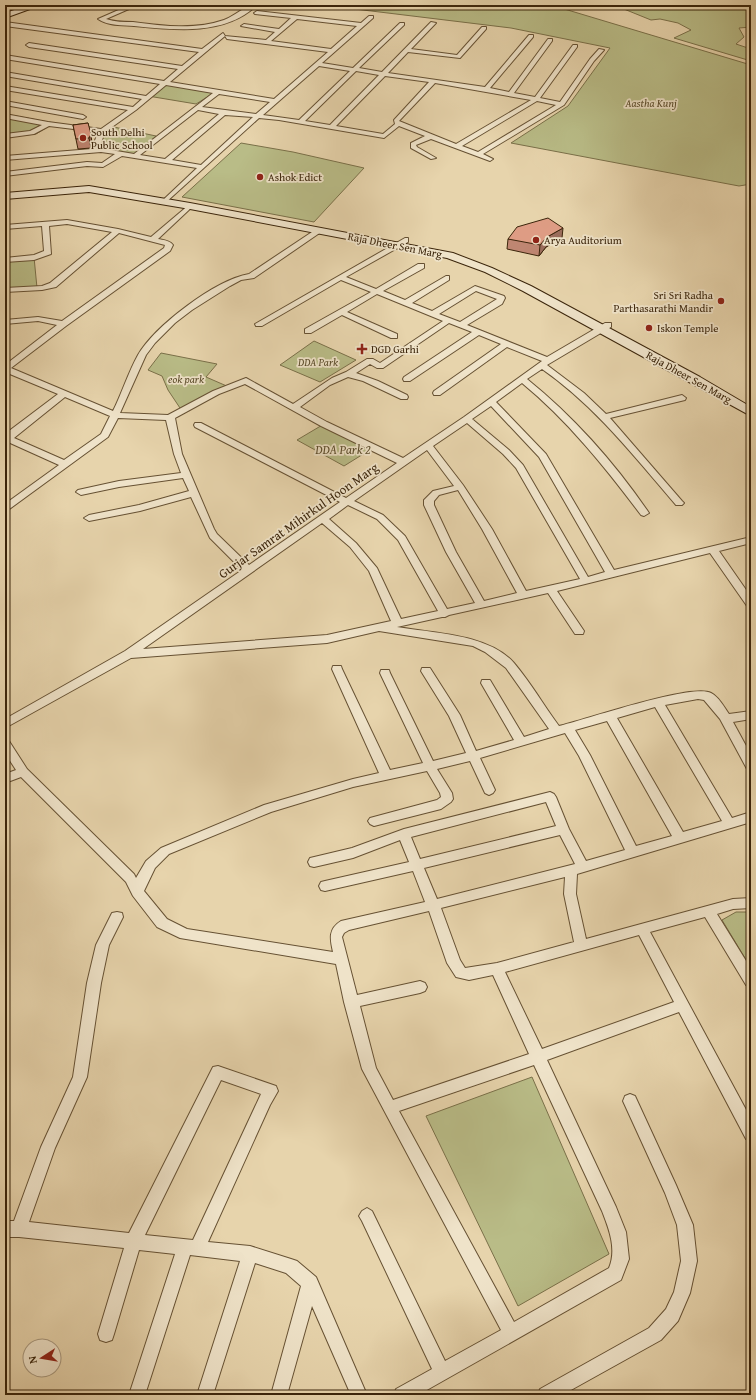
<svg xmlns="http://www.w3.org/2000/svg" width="756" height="1400" font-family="'Gentium Book Plus',serif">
<rect width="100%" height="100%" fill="#e7d4ac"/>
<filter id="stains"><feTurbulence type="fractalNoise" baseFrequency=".005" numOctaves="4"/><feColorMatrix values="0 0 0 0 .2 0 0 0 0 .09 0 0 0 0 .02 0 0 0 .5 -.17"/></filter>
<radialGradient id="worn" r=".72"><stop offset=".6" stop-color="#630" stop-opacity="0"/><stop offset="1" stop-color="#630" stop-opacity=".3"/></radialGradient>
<path fill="#b9bc87" stroke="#7a7049" d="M322 5H551L751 65V184L739 186 511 143 568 106 610 48 511 28Z
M614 5H751V27L739 28 744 37 736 44 751 49V61L674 38 691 30 678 23 660 19 651 20Z
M166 82 217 91 196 104 148 96Z
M5 114 54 123 36 134 5 137Z
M109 126 156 136 136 155 98 150 102 131Z
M241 143 293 152 364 168 314 222 182 197Z
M34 257 37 288 5 291V260Z
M314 341 356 360 320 382 280 365Z
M161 353 217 364 206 377 229 387 182 411 168 390 162 376 148 370Z
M324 424 373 448 344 466 297 440Z
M736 912H751V968L722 920Z
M532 1077 609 1254 518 1306 426 1116Z"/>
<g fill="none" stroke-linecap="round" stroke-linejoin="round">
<g stroke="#665133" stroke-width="2">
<path id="street" d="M130 5H138L106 19C115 22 124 22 133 22 163 26 195 30 224 20 235 16 245 5 257 5 225 36 174 30 134 26 123 25 108 26 98 19Z
M187 5H209L202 9Z
M257 11 361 23 369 16H373V18L322 63 353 68 400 23H404V25L359 68 382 72 431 22 436 23 411 49 457 55 482 27H486V29L460 58 408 52 388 73 485 87 529 35H533V37L490 88 509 92 548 39H552V41L514 93 535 97 573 45H577V47L540 98 560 102 590 59 599 49 604 50 594 61 564 105 483 154 493 159 490 161 431 139 416 145 417 147 436 158 431 159 411 148V143L425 136 399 126 384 138 279 120 259 118 164 204 162 203V201L197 168 122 156 103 167 87 166 5 176V172L87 162 102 163 115 154 101 152 5 160V156L92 149 98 132 49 126 34 134 5 138V134L30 131 42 125 5 118V114L48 122 101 129 128 110 5 90V86L133 107 142 99 5 76V72L146 96 160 84 5 59V55L164 81 178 69 29 47 26 45 29 43 182 66 199 52 5 26V22L202 49 223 33 225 36 266 40 275 32 241 26 244 24 279 29 291 18 255 14 254 13ZM297 19 357 26 331 49 271 41ZM225 36 227 39 328 52 274 99 170 82ZM319 66 350 71 299 120 263 115ZM356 71 379 75 330 125 305 121ZM385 76 429 82 394 120 395 124 383 134 336 126ZM435 83 531 100 456 144 399 121ZM166 85 213 93 134 154 99 148 105 132 136 110ZM219 94 270 102 256 114 202 107ZM537 101 556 105 478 152 462 146ZM198 110 219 114 165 159 140 155ZM225 115 253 117 201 165 172 160Z
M5 101 83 115 86 117 83 119 5 105Z
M190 204 193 206 192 207 158 239C163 240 169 240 173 245L170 251 66 326 11 368 113 411C122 393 128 373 138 355 155 326 215 280 249 274L318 228 322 230 321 232 254 278 241 280 230 286 192 310 175 323 155 343 146 355 120 413 168 415 213 391 246 378 293 404 332 378 346 372 367 359H373L380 363 443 321 377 294 347 312 397 334V338H391L342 315 311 333H305V329L371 292 341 280 262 326H256L255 324 405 238H408V242L346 277 376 289 418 264H424V268L383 291 405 300 446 276H449V280L412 303 432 311 475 286 504 296 505 298 502 304 467 325 547 357 605 323H611V327L547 365 584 393 606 414 682 395 686 398 685 400 610 418 682 501 684 503 682 505H676C634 456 595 406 542 369L527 379C574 417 615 463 649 513L644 516 641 515C605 467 568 421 522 383L496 402 546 454 614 570 751 537V543L719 551 751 597V607L747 606 710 553 557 591 584 631 583 634H575L548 593 449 615 445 617H442L397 627C433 633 489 634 514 663 531 683 544 706 559 726 585 720 692 683 711 693 719 697 724 707 729 714L751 711V719L733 722 751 755V770L747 769 720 719 704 700 698 699 665 705 732 818 751 812V822L577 874 576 894 586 939 733 899 751 898V908L733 909 717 914 751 969V987L746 985 705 917 650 932 751 1119V1141L746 1139 679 1012 547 1060 616 1207 626 1232 629 1259 621 1280 418 1395H394L396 1389 432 1369 362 1221 359 1216 362 1211 367 1208 372 1211 445 1361 501 1330 362 1069 344 1002 336 964 180 938 157 927 133 896 126 882 21 777 5 783V774L16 770 5 753V740L9 741 27 769 134 874 136 878 146 861 161 848 264 805 353 779 379 773 332 669 333 666H341L342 669 390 770 423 763 380 673 381 670H389L390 673 433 761 466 753 449 716 421 671 422 668H430L460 715 476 751 514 740 481 683 482 680H490L524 737 549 729 506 668 485 652 473 646 379 631 327 643 131 658 5 728V719L125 651 242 570 210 538 191 497 140 511 89 521 84 518 89 515 139 505 189 491 183 478 119 487 81 495 76 492 78 490 119 481 181 473 174 454 166 420 118 418 108 437 8 510 5 511V504L59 465 8 442 5 443V434L58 394 5 372V365L57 325 38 321 5 324V320L38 317 62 321 164 248 165 245 119 233 56 287 42 290 5 292V288L42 286 50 283 112 232 67 224 49 226 51 254 34 260 5 262V258L34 255 44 251 42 226 5 229V225L67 220 118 229 151 237ZM476 291 497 299 460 322 439 314ZM449 323 472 332 404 377 403 379 404 381H410L479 335 501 344 434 391 433 393 434 395H440L507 347 542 361 464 417 403 458 327 422 300 407 330 385 348 377 363 381 401 399H407L408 397 407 395 378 381 356 373 370 364 377 368H383ZM245 384 321 426 397 463 346 498 201 423H195L194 425 195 427 340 502 249 565 217 534 214 529 182 454 175 418 219 394ZM65 397 110 416 101 434 64 460 14 438ZM491 406 539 457 605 572 588 577 523 465 509 450 472 419ZM467 423 503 454 516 468 580 579 526 591 492 529 463 485 433 446ZM427 450 454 486 433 491 424 500V505L446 552 475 603 447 609 405 536 383 515 354 501ZM458 490 482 529 517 593 484 601 456 552 434 505V501L439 495ZM348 505 377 519 398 540 438 611 401 619 377 568 356 543 329 519ZM322 523 350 547 369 571 391 621 327 635 143 649ZM655 707 722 821 683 832 617 718ZM607 721 672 836 636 846 590 755 575 730ZM565 733 579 756 625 850 586 861 569 829 556 797 554 794 550 792 404 829 352 848 310 858 308 862 310 866 314 867 353 858 400 840 409 862 325 881 321 882 319 886 321 890 325 891 413 871 425 902 341 921C328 929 330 939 333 952L187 929 167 919 144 891 155 868 169 854 271 812 353 787 427 771 440 793 441 797 437 800 370 818 368 821 370 824 374 826 441 809 451 802 453 799 452 793 437 769 470 761 485 793 489 795 493 793 495 790 480 758ZM546 802 556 826 420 859 411 837ZM560 835 575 864 437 899 424 868ZM565 877 564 894 574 942 497 963 465 968 460 960 441 908ZM429 911 447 963 456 977 469 980 493 975 529 1054 393 1100 376 1068 360 1006 420 993 425 991 427 987 425 983 420 981 357 995 342 937 344 933 349 930ZM639 935 674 1002 542 1049 505 972ZM534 1065 602 1211C609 1229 617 1249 609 1268L514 1322 399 1111Z
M117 912 122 913 123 917 109 945 101 983 87 1077 55 1148 29 1222 129 1233 213 1067 218 1066 276 1086 278 1091 270 1105 208 1242 250 1246 291 1259 297 1261 316 1277 367 1395H351L312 1306 287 1395H271L301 1286 286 1273 255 1263 213 1395H197L240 1261 190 1255 145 1395H129L175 1254 139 1250 114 1334 112 1340 106 1342 100 1340 98 1334 124 1248 19 1237H5V1221H14L41 1147 73 1077 87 983 96 945 112 913ZM221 1080 261 1094 193 1240 145 1235Z
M630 1094 635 1096 676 1185 693 1225 697 1261 690 1293 678 1321 661 1340 562 1395H538L540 1389 649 1328 666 1309 674 1292 681 1261 677 1225 665 1193 623 1101 625 1096Z"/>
</g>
<g stroke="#3b250b" stroke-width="2">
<path id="secondary" d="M30 5H41L5 18V13Z
M89 186 190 203 453 253 492 268 531 286 700 377 751 407V416L523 291 485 272 447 258 190 209 89 192 5 199V193Z"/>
</g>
<use href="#street" fill="#efe3c9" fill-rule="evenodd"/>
<use href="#secondary" fill="#efe3c9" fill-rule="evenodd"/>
</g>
<path fill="#bf8672" stroke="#3b250b" d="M88 123 92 144 91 148 78 149 73 125Z
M562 238 546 247 539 256 507 249 508 239Z"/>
<path fill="#9b6d5c" stroke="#3b250b" d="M91 134 92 144 91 148 89 138Z
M563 228 562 238 546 247 539 256 540 245 547 237Z"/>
<path fill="#de9c84" stroke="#3b250b" d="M88 123 91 134 89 138 76 139 73 125Z
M548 218 563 228 547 237 540 245 508 239 517 227Z"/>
<g fill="#8f2418" stroke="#efe3c9" stroke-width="1.5">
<circle cx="83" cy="138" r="4"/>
<circle cx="260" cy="177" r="4"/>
<circle cx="536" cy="240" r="4"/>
<circle cx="721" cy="301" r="4"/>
<circle cx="649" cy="328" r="4"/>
<path d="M360 343h4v4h4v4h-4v4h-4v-4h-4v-4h4z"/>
</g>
<g text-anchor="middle" stroke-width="3.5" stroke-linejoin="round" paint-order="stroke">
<g font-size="11" font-style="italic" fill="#5a4b2a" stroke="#efe3c9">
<text x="651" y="107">Aastha Kunj</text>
<text x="318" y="366">DDA Park</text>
<text x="186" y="383">eok park</text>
</g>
<g font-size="11" fill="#3b250b" stroke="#efe3c9" text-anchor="start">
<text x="91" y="136">South Delhi<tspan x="91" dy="13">Public School</tspan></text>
<text x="268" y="181">Ashok Edict</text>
<text x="544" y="244">Arya Auditorium</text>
<text x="713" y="299" text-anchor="end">Sri Sri Radha<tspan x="713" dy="13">Parthasarathi Mandir</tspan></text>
<text x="657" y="332">Iskon Temple</text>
<text x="371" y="353">DGD Garhi</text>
</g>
<g font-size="11" fill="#3b250b" stroke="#efe3c9">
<text transform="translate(395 245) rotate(11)" y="4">Raja Dheer Sen Marg</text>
<text transform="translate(689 377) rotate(29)" y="4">Raja Dheer Sen Marg</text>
</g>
<g font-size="13" font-style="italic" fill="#5a4b2a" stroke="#efe3c9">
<text x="343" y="454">DDA Park 2</text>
</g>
<g font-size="13" fill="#3b250b" stroke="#efe3c9">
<text transform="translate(298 520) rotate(-35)" y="5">Gurjar Samrat Mihirkul Hoon Marg</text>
</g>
</g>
<rect width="756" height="1400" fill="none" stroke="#e7d4ac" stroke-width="20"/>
<rect x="6" y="6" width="744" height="1388" fill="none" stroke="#3b250b" stroke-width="2"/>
<rect x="10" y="10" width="736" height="1380" fill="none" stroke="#3b250b"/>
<g transform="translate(42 1358) rotate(258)"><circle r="19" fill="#efe3c9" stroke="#a7977d"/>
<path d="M0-3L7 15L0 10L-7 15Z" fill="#8f2418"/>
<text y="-6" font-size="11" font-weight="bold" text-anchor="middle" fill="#3b250b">N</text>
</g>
<rect width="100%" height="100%" filter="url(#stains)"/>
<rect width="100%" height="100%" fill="url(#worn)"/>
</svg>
